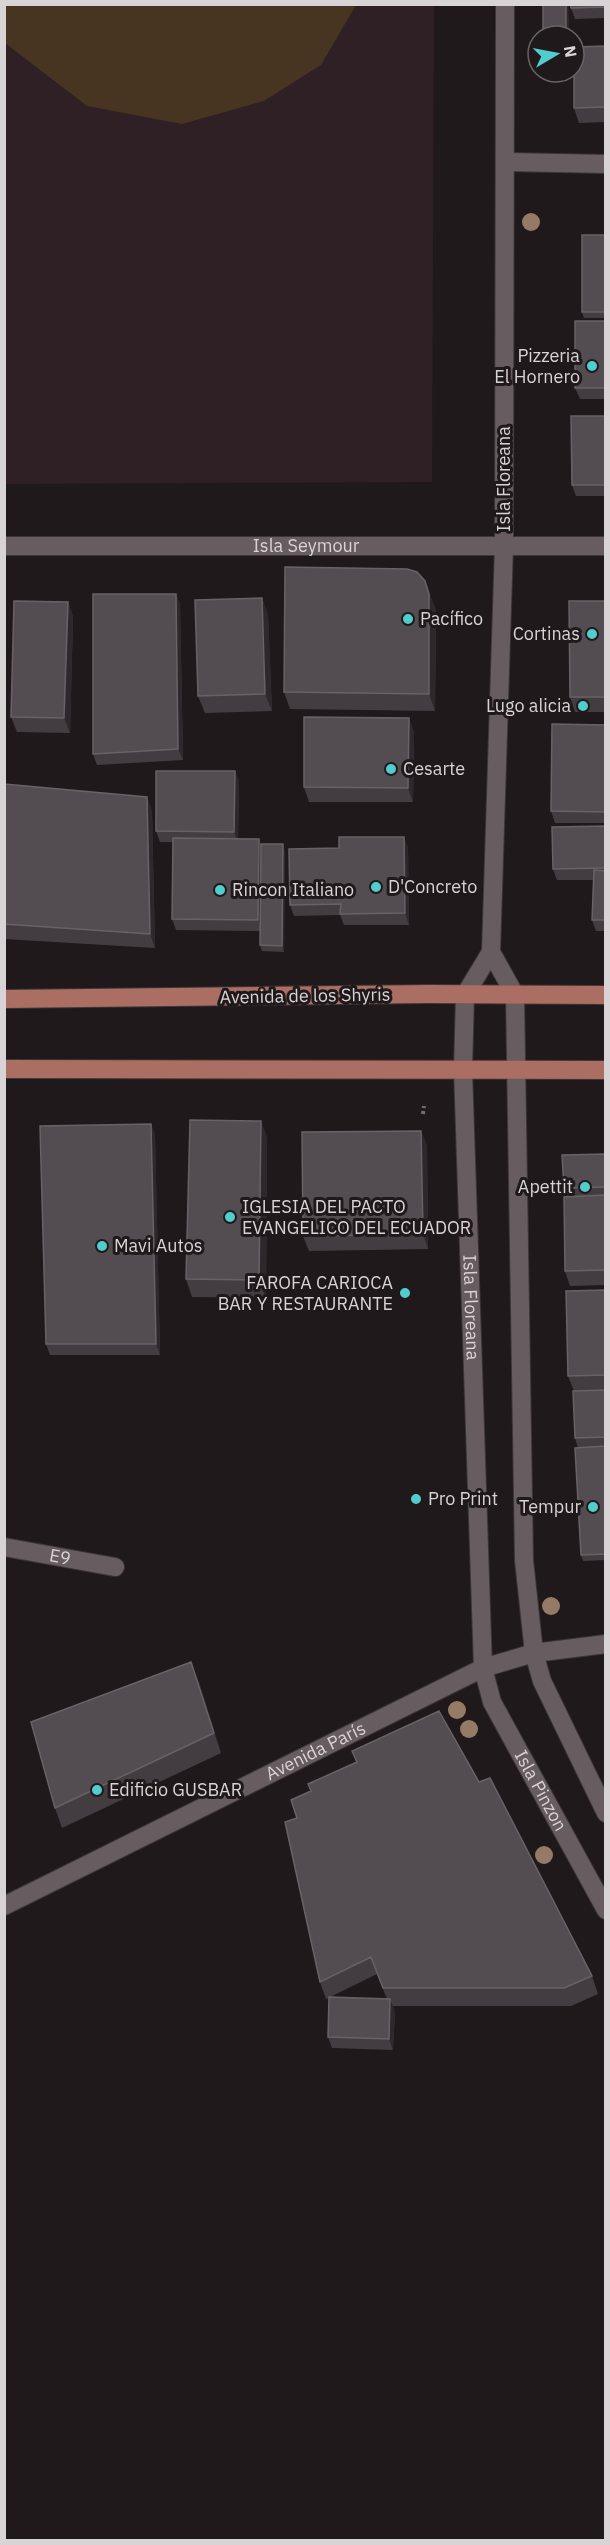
<svg xmlns="http://www.w3.org/2000/svg" width="610" height="2545" font-family="'IBM Plex Sans',sans-serif">
<rect width="100%" height="100%" fill="#20191b"/>
<path fill="#2e2024" d="M4 5H434L432 482 5 484Z"/>
<path fill="#473421" d="M5 4H356V5L321 65 264 101 182 124 87 106 5 43Z"/>
<g fill="none" stroke-linecap="round" stroke-linejoin="round">
<g stroke="#3b3637" stroke-width="20">
<g id="minor">
<path id="s1" d="M505 4 504 545 491 952 465 995 463 1070 483 1668 492 1702 606 1910"/>
<path d="M505 162 606 164"/>
<path id="s2" d="M4 546H606"/>
<path d="M491 952 515 995 524 1560 534 1653 542 1681 606 1813"/>
<path id="s3" d="M4 1547 115 1567"/>
<path id="s4" d="M4 1906 483 1668 534 1653 606 1644"/>
</g>
</g>
<g stroke="#3b3637" stroke-width="20">
<path id="major" d="M4 999 428 994 606 995
M4 1069 606 1070"/>
</g>
<path stroke="#746e70" stroke-width="4" stroke-dasharray="3 3" stroke-linecap="butt" d="M423 1114 424 1106"/>
<use href="#minor" stroke="#675d60" stroke-width="18"/>
<use href="#major" stroke="#aa6e62" stroke-width="18"/>
</g>
<g fill="#957b65">
<circle cx="531" cy="222" r="9"/>
<circle cx="551" cy="1606" r="9"/>
<circle cx="457" cy="1710" r="9"/>
<circle cx="469" cy="1729" r="9"/>
<circle cx="544" cy="1855" r="9"/>
</g>
<path fill="#433d42" fill-rule="evenodd" d="M568 4 569 36H544L543 34Z
M606 4V18L575 19 571 8Z
M606 46V122L579 123 574 108Z
M606 235V318H584L582 312Z
M606 321V399H580L575 388Z
M606 416V496H576L572 485Z
M425 581 436 611 435 711 290 709 284 692Z
M176 594 180 605 183 760 97 765 93 754Z
M262 598 268 615 272 711 205 713 198 696Z
M606 601V712H575L570 697Z
M68 602 73 617 70 733 17 732 11 717Z
M409 718 414 733 413 802H309L304 787Z
M606 725V823H555L551 811Z
M235 771 239 782 238 839 285 851 284 952 262 951 260 945V931L176 930 172 919 173 842H160L156 831Z
M4 784 147 797 152 811 155 948 4 939Z
M606 826V931H596L592 920 593 880H557L553 869Z
M404 837 408 848 409 925H344L340 915 294 916 290 905 339 848Z
M261 1121 267 1138 266 1298 192 1297 186 1279Z
M151 1124 155 1135 160 1355H50L46 1344Z
M421 1131 427 1146 428 1249 309 1251 303 1236Z
M606 1154V1285L570 1286 565 1271 567 1196 564 1188Z
M606 1290V1560L583 1561 581 1555 578 1448 575 1438 574 1391 568 1376Z
M199 1682 221 1753 62 1828 55 1808Z
M352 1751 479 1782 592 1976 598 1994 571 2006H393L395 2011 393 2050 332 2048 328 2037 329 1998 326 1999 320 1982 297 1818 311 1791 308 1784 356 1762ZM377 1974 387 1999 330 1997Z"/>
<path fill="#2e282c" d="M566 4H568L569 36H567L566 34Z
M425 581 436 611 435 711 429 694Z
M176 594 180 605 183 760 178 749Z
M262 598 268 615 272 711 265 694Z
M68 602 73 617 70 733 64 718Z
M409 718 414 733 413 802 408 788Z
M235 771 239 782 238 843 234 832Z
M147 797 152 811 155 948 150 934Z
M404 837 408 848 409 925 405 913Z
M259 839 263 850 262 931 258 920Z
M283 844 285 851 284 952 282 946Z
M261 1121 267 1138 266 1298 259 1280Z
M151 1124 155 1135 160 1355 156 1344Z
M421 1131 427 1146 428 1249 423 1234Z
M191 1662 199 1682 221 1753 214 1733Z
M390 1999 395 2011 393 2050 389 2039Z"/>
<path fill="#534d52" stroke="#686266" stroke-width="1.5" d="M543 4H566V34H543Z
M570 4H606V7L571 8Z
M606 46V107L574 108V47Z
M582 235H606V312H582Z
M575 321H606V388H575Z
M571 416H606V485H572Z
M285 567 407 569 417 572 425 581 429 594V694L284 692Z
M93 594H176L178 749 93 754Z
M262 598 265 694 198 696 195 600Z
M14 601 68 602 64 718 11 717Z
M569 601H606V697H570Z
M304 717 409 718 408 788 304 787Z
M552 724 606 725V812L551 811Z
M156 771H235L234 832 156 831Z
M4 784 147 797 150 934 4 924Z
M606 826V868L553 869 552 827Z
M339 837H404L405 913 340 914 341 904 290 905 289 849 339 848Z
M173 838 259 839 258 920 172 919Z
M261 844H283L282 946 260 945Z
M594 870 606 871V920H592Z
M190 1120 261 1121 259 1280 186 1279Z
M151 1124 156 1344H46L40 1126Z
M421 1131 423 1234 303 1236 302 1132Z
M606 1154V1187L564 1188 562 1155Z
M606 1195V1270L565 1271 564 1197Z
M606 1290V1375L568 1376 566 1291Z
M606 1390V1437L575 1438 573 1391Z
M606 1446V1554L581 1555 575 1448Z
M191 1662 214 1733 55 1808 31 1722Z
M439 1711 479 1782 490 1778 592 1976 564 1988H383L371 1957 320 1982 285 1822 297 1818 291 1800 311 1791 308 1784 357 1762 352 1751Z
M329 1997 390 1999 389 2039 328 2037Z"/>
<g fill="#52cdcd" stroke="#20191b" stroke-width="2">
<circle cx="592" cy="366" r="6"/>
<circle cx="408" cy="619" r="6"/>
<circle cx="592" cy="634" r="6"/>
<circle cx="583" cy="706" r="6"/>
<circle cx="391" cy="769" r="6"/>
<circle cx="376" cy="887" r="6"/>
<circle cx="220" cy="890" r="6"/>
<circle cx="585" cy="1187" r="6"/>
<circle cx="230" cy="1217" r="6"/>
<circle cx="102" cy="1246" r="6"/>
<circle cx="405" cy="1293" r="6"/>
<circle cx="416" cy="1499" r="6"/>
<circle cx="593" cy="1507" r="6"/>
<circle cx="97" cy="1790" r="6"/>
</g>
<g text-anchor="middle" stroke-width="6" stroke-linejoin="round" paint-order="stroke">
<g font-size="18" fill="#d8d3d4" stroke="#20191b" text-anchor="start">
<text x="580" y="362" text-anchor="end">Pizzeria<tspan x="580" dy="21">El Hornero</tspan></text>
<text x="420" y="625">Pacífico</text>
<text x="580" y="640" text-anchor="end">Cortinas</text>
<text x="571" y="712" text-anchor="end">Lugo alicia</text>
<text x="403" y="775">Cesarte</text>
<text x="388" y="893">D'Concreto</text>
<text x="232" y="896">Rincon Italiano</text>
<text x="573" y="1193" text-anchor="end">Apettit</text>
<text x="242" y="1213">IGLESIA DEL PACTO<tspan x="242" dy="21">EVANGELICO DEL ECUADOR</tspan></text>
<text x="114" y="1252">Mavi Autos</text>
<text x="393" y="1289" text-anchor="end">FAROFA CARIOCA<tspan x="393" dy="21">BAR Y RESTAURANTE</tspan></text>
<text x="428" y="1505">Pro Print</text>
<text x="581" y="1513" text-anchor="end">Tempur</text>
<text x="109" y="1796">Edificio GUSBAR</text>
</g>
<g font-size="18" fill="#d8d3d4" stroke="#20191b">
<text transform="translate(504 479) rotate(-90)" y="6">Isla Floreana</text>
<text dy="6" stroke="none"><textPath href="#s2" startOffset="302">Isla Seymour</textPath></text>
<text transform="translate(305 996) rotate(-1)" y="6">Avenida de los Shyris</text>
<text dy="6" stroke="none"><textPath href="#s1" startOffset="1311">Isla Floreana</textPath></text>
<text dy="6" stroke="none"><textPath href="#s3" startOffset="57">E9</textPath></text>
<text dy="6" stroke="none"><textPath href="#s4" startOffset="348">Avenida París</textPath></text>
<text dy="6" stroke="none"><textPath href="#s1" startOffset="1808">Isla Pinzon</textPath></text>
</g>
</g>
<rect width="610" height="2545" fill="none" stroke="#d8d3d4" stroke-width="12"/>
<g transform="translate(556 54) rotate(80)"><circle r="28" fill="#20191b" stroke="#6a6365" stroke-width="1.5"/>
<path d="M0-4.5L10 22L0 15L-10 22Z" fill="#52cdcd"/>
<text y="-9" font-size="16" font-weight="bold" text-anchor="middle" fill="#d8d3d4">N</text>
</g>
</svg>
